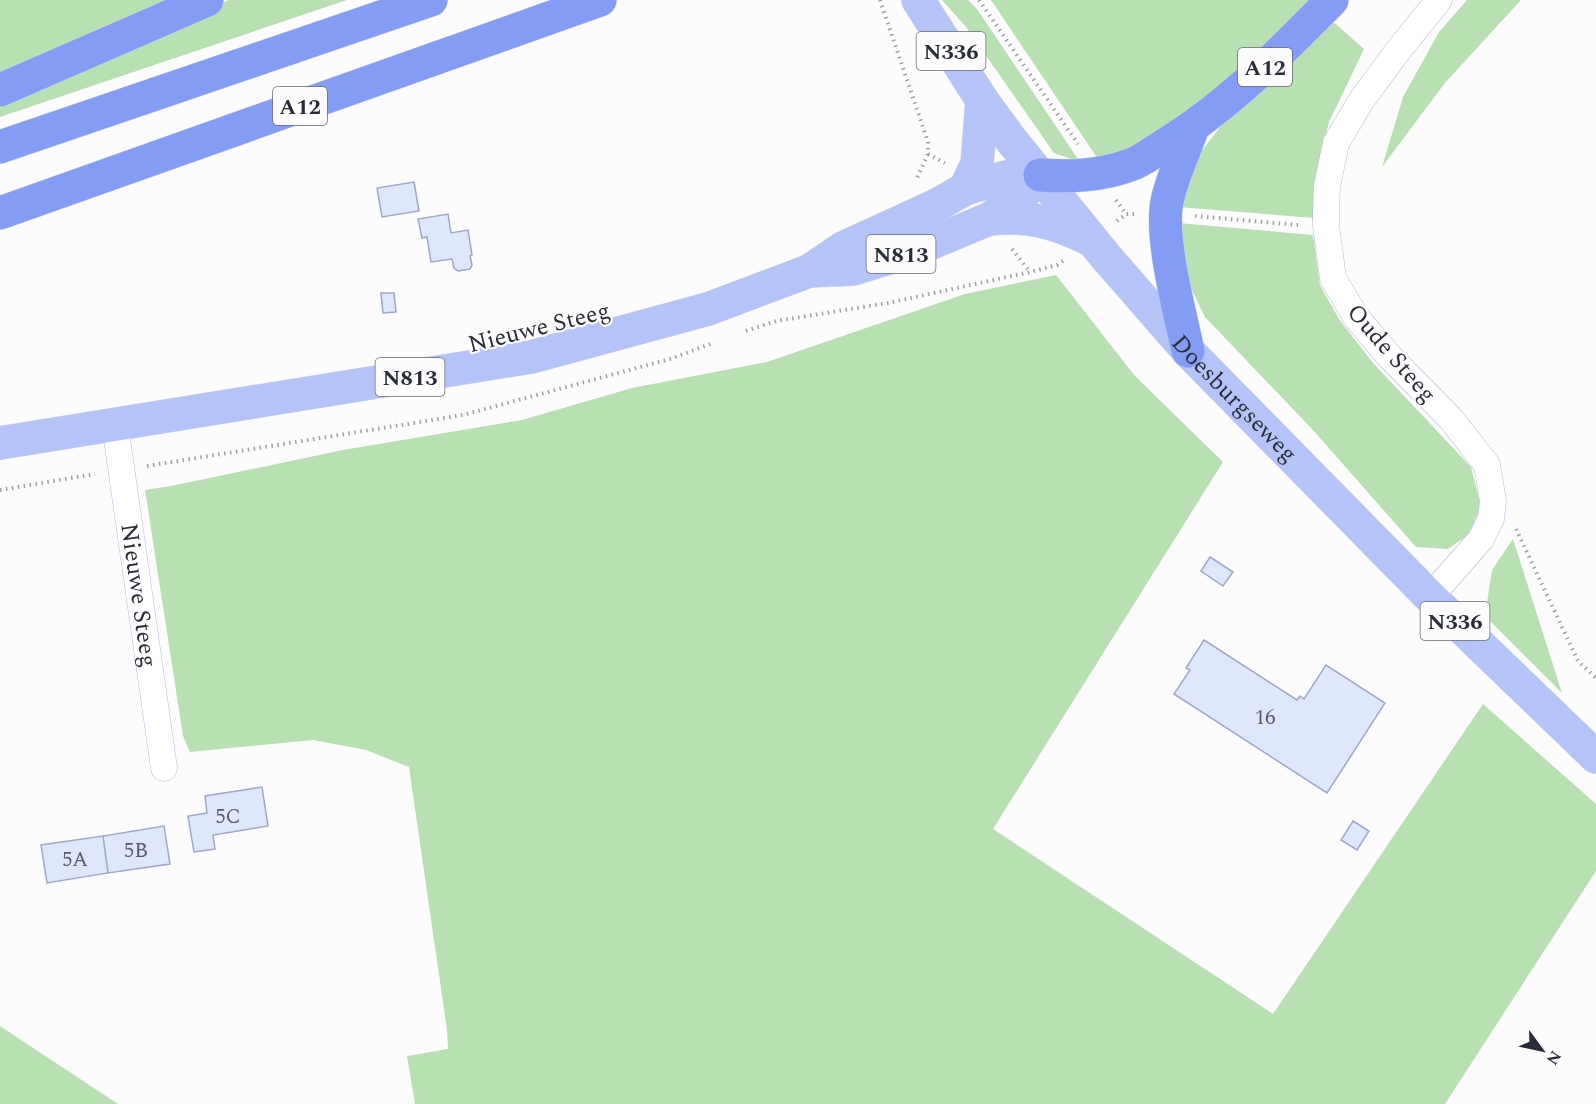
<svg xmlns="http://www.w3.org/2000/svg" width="1596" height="1104" font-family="Spectral,serif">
<rect width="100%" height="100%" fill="#fcfcfc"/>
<path fill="#b9e0b2" d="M0 0H167L0 75Z
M229 0H347L0 117V103Z
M942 0H968L977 9 1080 162 1054 153 966 27Z
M991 0H1315L1185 120 1100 162Z
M1467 0H1521L1445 83 1382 167 1403 97 1439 32Z
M1329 18 1364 49 1329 122 1318 164 1315 218 1178 207 1193 162 1235 108Z
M1178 223 1313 235 1320 285 1339 319 1373 363 1471 467 1481 507 1468 535 1448 549 1416 547 1312 429 1205 317 1184 274Z
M1056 275 1135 376 1223 462 993 829 1273 1014 1483 704 1596 804V871L1445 1104H415L407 1056 448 1049 447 1030 409 767 366 750 313 740 190 752 183 736 145 490 171 486 343 450 522 420 632 388 767 362 965 294Z
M1513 539 1562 693 1485 616 1492 570Z
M0 1026 118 1104H0Z"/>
<path fill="#dfe7fc" stroke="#9ea8c7" stroke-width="1.5" d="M414 182 419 211 382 217 377 188Z
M448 214 451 233 468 230 472 255 470 256 472 265 470 269 458 271 454 268 452 259 431 262 427 237 422 238 418 219Z
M381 293H394L396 312 383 313Z
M1210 557 1233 572 1223 586 1201 571Z
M1204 640 1297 700 1300 696 1304 699 1326 665 1385 703 1327 793 1174 694 1190 670 1186 668Z
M262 787 268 826 213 835 215 849 194 852 188 816 207 813 205 796Z
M1353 821 1369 831 1357 850 1341 840Z
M164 826 170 864 108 873 103 836Z
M103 836 108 873 47 883 41 845Z"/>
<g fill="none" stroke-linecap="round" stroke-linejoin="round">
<g stroke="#afbada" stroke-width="27">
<g id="street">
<path id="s1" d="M115 425 164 768"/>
<path d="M1430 597 1481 539 1491 519 1493 501 1487 465 1451 419 1389 356 1356 317 1333 278 1326 226V211L1327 186 1336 143 1361 101 1397 52 1439 0"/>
</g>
</g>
<g stroke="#d8d9db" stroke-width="34">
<g id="primary">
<path id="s2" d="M918 0 982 100 1012 141 1106 257 1188 351 1430 597 1596 757"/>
<path d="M965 189 977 164 982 100"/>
<path d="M989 219C1028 215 1054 222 1089 239"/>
<path d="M809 271 853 269 912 251 989 219 1021 197 1040 175"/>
<path d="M0 443 531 357 708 309 809 271 843 248 937 205 965 189 1006 177 1040 175"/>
</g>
</g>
<g stroke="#d8d9db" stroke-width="34">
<path id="highway" d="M0 90 207 0
M0 147 431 0
M1040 175C1071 177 1100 176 1130 165 1143 161 1154 151 1166 144 1229 105 1280 53 1332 0
M0 213 600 0
M1188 351C1180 312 1158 233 1168 197 1174 173 1185 150 1193 127"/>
</g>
<path stroke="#9ea0a5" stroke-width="4" stroke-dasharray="1.5 4.5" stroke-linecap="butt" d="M880 0 928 142V154L917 178
M979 0 1078 144
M928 154 945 163
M1116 200 1126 214
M1195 216 1298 225
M1117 221 1126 214H1134
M1012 249 1030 272
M746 331 776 321 888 303 1030 272 1057 265 1063 261
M147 466 463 415 670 359 713 343
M0 490 95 474
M1516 529 1578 661 1596 678"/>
<use href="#street" stroke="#fff" stroke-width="26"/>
<use href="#primary" stroke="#b5c4f8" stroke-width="33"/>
<use href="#highway" stroke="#849df4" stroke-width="33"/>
</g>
<g text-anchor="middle" stroke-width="4.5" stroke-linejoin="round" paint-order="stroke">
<g font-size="21" fill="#555b69">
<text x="1265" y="724">16</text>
<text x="228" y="823">5C</text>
<text x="136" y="857">5B</text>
<text x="75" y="866">5A</text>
</g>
<g fill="#fcfcfc" stroke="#676a73" stroke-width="1.5">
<rect x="916.5" y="32" width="69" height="38" rx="4.5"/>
<rect x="1238" y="48" width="54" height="38" rx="4.5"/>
<rect x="273" y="87" width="54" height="38" rx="4.5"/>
<rect x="866.5" y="235" width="69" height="38" rx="4.5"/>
<rect x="375.5" y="358" width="69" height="38" rx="4.5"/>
<rect x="1420.5" y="602" width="69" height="38" rx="4.5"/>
</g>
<g font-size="22" font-weight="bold" fill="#272c38">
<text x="951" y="59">N336</text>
<text x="1265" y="75">A12</text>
<text x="300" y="114">A12</text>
<text x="901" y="262">N813</text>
<text x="410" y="385">N813</text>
<text x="1455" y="629">N336</text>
</g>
<g font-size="24" fill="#272c38" stroke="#fcfcfc">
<text transform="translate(539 327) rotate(-14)" y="8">Nieuwe Steeg</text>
<text transform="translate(1392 353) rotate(49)" y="8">Oude Steeg</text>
<text dy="8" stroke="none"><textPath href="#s2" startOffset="510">Doesburgseweg</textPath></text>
<text dy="8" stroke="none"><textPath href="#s1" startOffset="172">Nieuwe Steeg</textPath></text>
</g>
</g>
<g transform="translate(1542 1050) rotate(123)" stroke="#fcfcfc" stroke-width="4.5" paint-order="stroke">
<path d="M0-4.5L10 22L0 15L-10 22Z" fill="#272c38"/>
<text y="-9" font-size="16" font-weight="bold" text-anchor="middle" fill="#272c38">N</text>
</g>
</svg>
